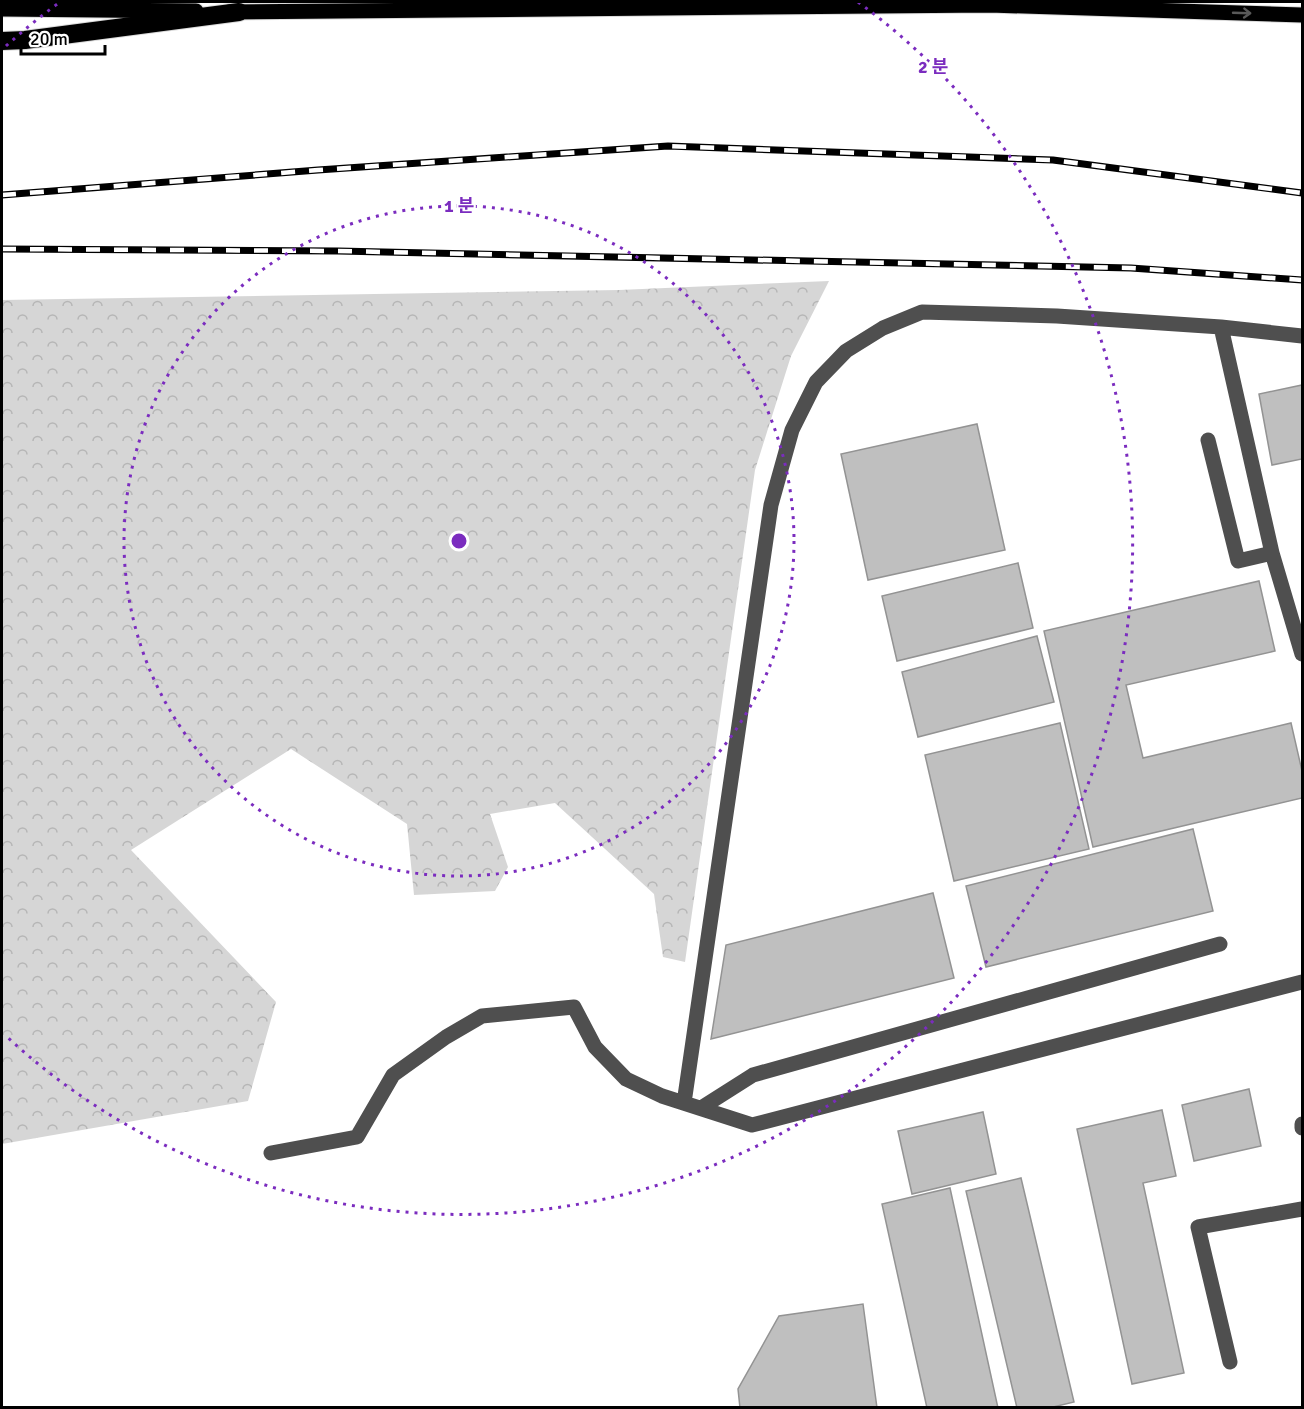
<svg xmlns="http://www.w3.org/2000/svg" width="1304" height="1409" font-family="Signika,'Noto Sans KR',sans-serif">
<defs>
<pattern id="forest-crowns" width="20" height="18" patternUnits="userSpaceOnUse" patternTransform="scale(1.5)"><rect width="20" height="18" fill="#d6d6d6"/><path d="M2 6a3 3 0 1 1 6 0M12 15a3 3 0 1 1 6 0" fill="none" stroke="#b6b6b6"/></pattern>
</defs>
<rect width="100%" height="100%" fill="#fff"/>
<path fill="url(#forest-crowns)" d="M829 281 791 356 755 470 685 962 663 957 654 894 555 803 490 814 508 867 495 891 414 895 407 824 291 749 131 850 276 1002 248 1101 2 1144V300L619 290Z"/>
<path fill="#bfbfbf" stroke="#939393" stroke-width="1.5" d="M1302 385V459L1272 465 1259 394Z
M977 424 1005 550 868 580 841 454Z
M1018 563 1033 628 897 661 882 596Z
M1259 581 1275 651 1126 685 1143 758 1291 723 1302 771V798L1093 847 1044 631Z
M1037 636 1054 702 918 737 902 672Z
M1060 723 1089 849 954 881 925 755Z
M1193 829 1213 911 986 967 966 886Z
M933 893 954 978 711 1039 726 945Z
M1249 1089 1261 1146 1194 1161 1182 1105Z
M1162 1110 1176 1176 1143 1183 1184 1373 1132 1384 1077 1129Z
M983 1112 996 1174 912 1194 898 1131Z
M1021 1178 1074 1402 1049 1408H1017L966 1191Z
M950 1188 998 1408H927L882 1204Z
M863 1304 877 1408H740L738 1389 779 1316Z"/>
<g fill="none" stroke-linecap="round" stroke-linejoin="round">
<g stroke="#dbdbdb" stroke-width="17">
<path id="major" d="M2 9 196 11
M229 12 990 5 1302 15"/>
</g>
<g stroke="#dbdbdb" stroke-width="20">
<path id="highway" d="M2 41 25 40 239 12"/>
</g>
<path stroke="#4f4f4f" stroke-width="15" d="M1221 327 1272 553
M1208 440 1238 561 1272 553 1302 654
M684 1103 771 505 792 430 816 382 846 351 883 328 922 312 1057 316 1221 327 1302 336
M701 1108 753 1075 1220 944
M1302 1124V1128
M271 1153 357 1137 393 1075 446 1037 482 1016 574 1007 595 1047 626 1079 662 1096 752 1125 1302 982
M1230 1362 1198 1227 1302 1209"/>
<use href="#major" stroke="#000" stroke-width="15"/>
<use href="#highway" stroke="#000" stroke-width="18"/>
<g stroke="#000" stroke-width="7">
<path id="rail" d="M2 195 318 170 668 146 1053 160 1302 193
M2 249 338 251 1131 268 1302 280"/>
</g>
<use href="#rail" stroke="#fff" stroke-width="4.5" stroke-dasharray="14" stroke-linecap="butt"/>
</g>
<defs><path id="oneway-shaft" d="M-6 0H5M1.5-3L5.5 0L1.5 3" fill="none" stroke-width="1.6" stroke-linecap="round" stroke-linejoin="round" transform="scale(1.5)"/></defs>
<use stroke="#595959" href="#oneway-shaft" transform="translate(1242 13) rotate(2)"/>
<g fill="none" stroke="#7b2cbf" stroke-width="3" stroke-dasharray="3 6">
<circle cx="459" cy="541" r="335"/>
<path d="M6 46A671 671 0 0 1 60 2M858 2A671 671 0 1 1 6 1036"/>
</g>
<circle cx="459" cy="541" r="9" fill="#7b2cbf" stroke="#fff" stroke-width="3"/>
<g font-size="18" text-anchor="middle" font-weight="bold" fill="#7b2cbf" stroke="#fff" stroke-width="4.5" stroke-linejoin="round" paint-order="stroke">
<text x="933" y="73">2 분</text>
<text x="459" y="212">1 분</text>
</g>
<rect width="1304" height="1409" fill="none" stroke="#000000" stroke-width="6"/>
<path d="M21 45v9h84v-9" fill="none" stroke="#000000" stroke-width="3"/>
<text x="30" y="45" font-size="18" fill="#000000" stroke="#ffffff" stroke-width="4.5" paint-order="stroke">20 m</text>
</svg>
